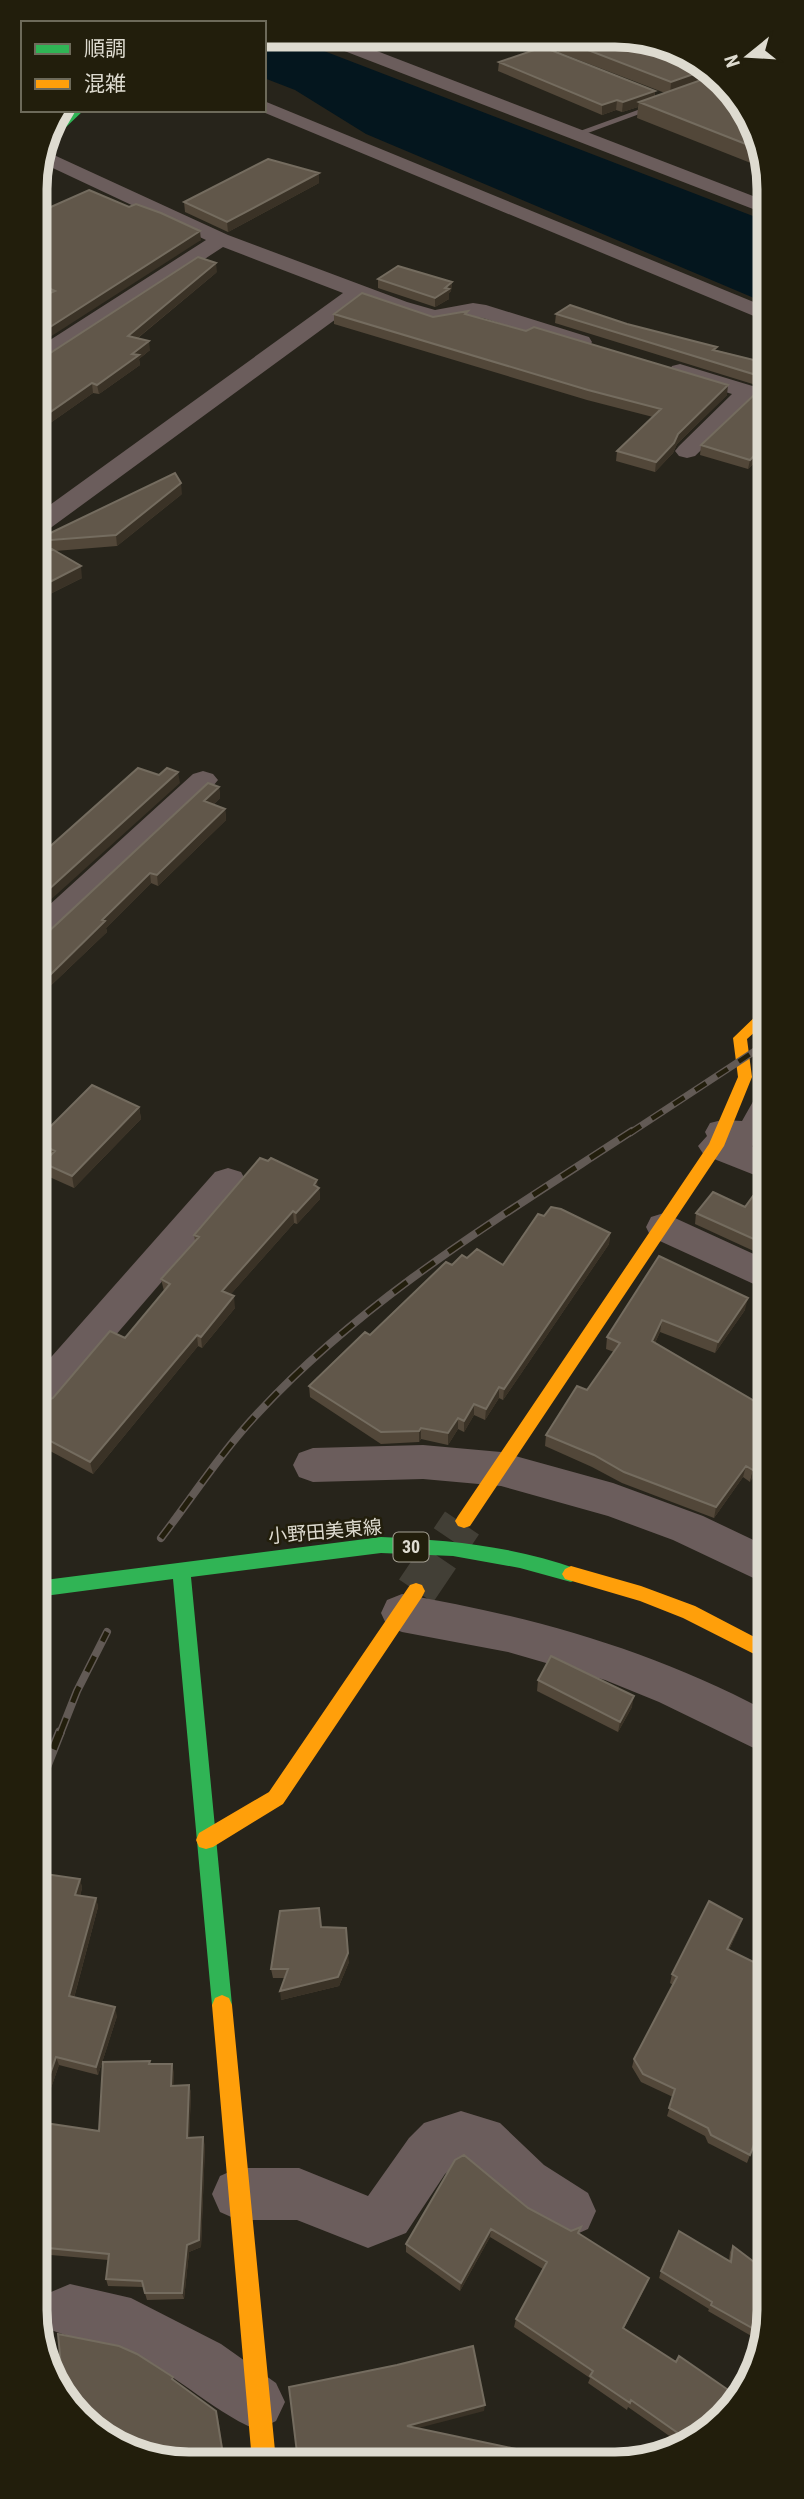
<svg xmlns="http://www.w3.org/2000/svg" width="804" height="2499" font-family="'Roboto Condensed','Noto Sans JP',sans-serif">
<rect width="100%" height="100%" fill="#27241b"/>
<path fill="#04161e" d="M264 36H285L766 221V303L366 134 295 90 264 78Z"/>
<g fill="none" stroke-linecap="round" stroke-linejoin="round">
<path stroke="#423f36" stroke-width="41" stroke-dasharray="41 21" stroke-linecap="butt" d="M416 1591 462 1523"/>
<path fill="#6b5d5c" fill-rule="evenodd" d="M518 39 563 56 564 58 557 60 515 43Z
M657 103 664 105 577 137 569 135Z"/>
<path fill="#6b5d5c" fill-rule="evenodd" d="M313 36H338L766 201V214L316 40Z
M264 101 766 307V321L258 110H264Z
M43 150 228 235 407 302 435 310 473 303 486 305 589 337 592 342 589 347 581 349 483 318 473 317 434 324 362 300 45 532 36 535V515L343 293 223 247 44 364 36 366V349L206 240 40 162Z
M680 364 766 390V404L753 400 695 456 687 458 679 456 675 451 679 446 732 394 672 376 669 371 672 366Z
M203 771 213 774 218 780 213 786 47 942 36 945V917L193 774Z
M767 1095V1138L764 1143 752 1146 767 1153V1180L704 1155 698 1146 707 1136 705 1132 710 1123 722 1120 742 1121 755 1098Z
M228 1168 241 1172 246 1181 241 1190 51 1410 37 1415V1373L215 1172Z
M664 1213 767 1260V1290L651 1237 646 1227 651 1217Z
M423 1445 501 1452 613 1483 703 1516 768 1547V1585L673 1540 608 1516 501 1486 423 1479 313 1482 299 1477 293 1465 299 1453 313 1448Z
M402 1594C530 1616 653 1650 768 1712V1755L659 1702 605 1680 508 1652 402 1632 387 1626 381 1613 387 1600Z
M461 2111 500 2123 544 2165 588 2193 596 2211 588 2229 570 2237C530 2220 499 2193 468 2163L461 2161 445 2174 406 2233 368 2248 297 2220H238L220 2212 212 2194 220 2176 238 2168H299L368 2196 409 2138 424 2123Z
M70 2284 131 2298 221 2344 276 2383 285 2402 276 2421 257 2430C209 2410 172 2369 123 2350 100 2341 75 2340 51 2330L43 2311 51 2292Z"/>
<path fill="#30b455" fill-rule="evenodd" d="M75 110H84L44 148 46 139Z
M381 1537C448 1540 514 1546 577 1569L580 1574 577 1579 571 1582 520 1568 453 1556 381 1553 191 1577 232 2005 229 2012 222 2015 215 2012 212 2005 173 1579 37 1597V1581Z"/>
<path fill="#ff9f0a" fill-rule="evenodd" d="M767 1008V1021L747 1039 752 1077 724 1146 470 1526 464 1528 458 1526 455 1521 458 1516 709 1144 738 1077 733 1038 762 1010Z
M571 1566 641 1586 695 1606 768 1644V1661L683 1618 640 1601 565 1579 562 1574 565 1569Z
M416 1583 422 1585 425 1591 422 1597 283 1804 213 1847 206 1849 199 1847 196 1840 199 1833 269 1792 410 1585Z
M222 1995 229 1998 232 2005 276 2461H252L212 2005 215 1998Z"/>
<g stroke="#625a55" stroke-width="7">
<path id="rail-far2" d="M630 1133 767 1043"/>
</g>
<g stroke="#625a55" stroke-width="8">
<path id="rail-far1" d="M161 1538C193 1496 223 1450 259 1412 366 1297 502 1216 632 1131
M60 1734 77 1691 107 1632"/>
</g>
<g stroke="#625a55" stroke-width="10">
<path id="rail" d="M37 1790 60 1732"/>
</g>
<use href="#rail-far2" stroke="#221e0c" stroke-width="4.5" stroke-dasharray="13" stroke-linecap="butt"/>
<use href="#rail-far1" stroke="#221e0c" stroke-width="5" stroke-dasharray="17" stroke-linecap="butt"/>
<use href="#rail" stroke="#221e0c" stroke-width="7" stroke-dasharray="22" stroke-linecap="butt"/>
</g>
<path fill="#524739" d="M534 37 645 38 709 72 708 78 724 80 766 159V169L637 118 638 107 622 112 616 110 602 115 498 71 499 62 655 91V97L665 93 558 52 559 47Z
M319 183 228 232 185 212 184 202Z
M35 214 201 240 39 310 37 309 36 299 45 296 35 291Z
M217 272 138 338 150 350 139 359 140 365 99 394 93 393 36 433V358L44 357Z
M378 279 452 282 451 291 449 293V299L435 307 378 288Z
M334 314 433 317 467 314 727 395 677 444 673 453 655 472 616 461 617 451 653 417 587 400 334 324Z
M556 314 627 324 717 347 716 350 766 363V388L555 323Z
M766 396V451L748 469 700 455 701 445Z
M182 494 117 546 55 551 82 578 36 601V558L47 552H40L38 539Z
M219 787 220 798 213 805 225 809 226 820 158 886 151 883 106 928 107 932 43 993 36 990V936L47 933Z
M36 1036 47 1042 49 1054 36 1055Z
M139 1107 141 1119 74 1188 45 1175 43 1163 48 1158 38 1154 36 1141Z
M317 1187 319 1188 320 1199 297 1224 294 1223 230 1295 235 1308 202 1348 198 1346 93 1474 37 1444V1408L53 1398 125 1338 164 1291 161 1279 195 1241 194 1235Z
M767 1203V1257L695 1224 696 1213 745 1207Z
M544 1216 610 1233 609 1244 503 1400 499 1398 485 1420 474 1415 464 1432 458 1429 448 1445 421 1439 419 1442 381 1444 310 1397 309 1386 452 1265 467 1258 503 1265Z
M659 1256 745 1310 715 1353 660 1332 655 1343 768 1409 750 1482 743 1477 714 1518 622 1483 592 1467 545 1446 546 1435 587 1390 614 1352 606 1349 607 1337Z
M538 1680 632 1707 618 1732 537 1691Z
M768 1770V1813L754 1806Z
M80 1879 82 1888 80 1896 96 1898 98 1907 74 1998 117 2016 98 2075 59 2065 39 2122 99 2131 150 2061V2064L174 2072 173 2086 189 2085 191 2093 189 2137 205 2145 201 2247 189 2252 184 2299 147 2300 143 2287 108 2286 106 2279 108 2260 39 2254 38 2252V2234L46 2195 38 2194 37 1889 41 1890Z
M742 1919 739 1928 729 1950 768 2107 747 2163 708 2143 705 2136 667 2116 673 2097 641 2082 632 2067 634 2059 673 1985 670 1983 672 1974Z
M321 1927 349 1962 339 1986 281 2000 285 1978H273L271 1969Z
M528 2208 571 2231 581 2227 579 2234 649 2278 646 2286 624 2328 730 2412 678 2442 628 2407 627 2410 588 2383 590 2378 514 2327 516 2319 543 2269 490 2237 460 2291 406 2252V2244Z
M733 2246 769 2320 760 2341 708 2311 709 2309 659 2278 661 2271 729 2261 730 2252Z"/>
<path fill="#3a3226" d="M696 66 709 72 708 81 670 95 671 82Z
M655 91 654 101 639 102 638 107 622 112 623 102Z
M617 100 616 110 602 115V105Z
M319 173V183L228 232 227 222Z
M200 231 201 240 36 346V336Z
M216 263 217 272 129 345 128 336Z
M452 282 451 291 449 293V299L435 307V298Z
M149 341 150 350 139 359 140 365 99 394 97 385Z
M92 383 93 393 36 433V422Z
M728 385 727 395 677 444 673 453 655 472 656 462 678 434Z
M766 443V451L748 469 750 460Z
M181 483 182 494 117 546 116 535Z
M81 566 82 578 36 601V589Z
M178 772 180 783 36 913V901Z
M219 787 220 798 205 812 204 801Z
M225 809 226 820 158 886 157 875Z
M150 873 151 883 106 928 107 932 43 993 42 983 102 920Z
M139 1107 141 1119 74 1188 72 1176Z
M317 1180 318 1190 319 1188 320 1199 297 1224 296 1213Z
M293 1211 294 1223 223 1303 222 1291Z
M610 1233 609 1244 503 1400 504 1389Z
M234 1296 235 1308 202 1348 201 1337Z
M748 1298 745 1310 715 1353 718 1342Z
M662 1320 660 1332 650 1353 652 1341Z
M197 1335 198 1346 93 1474 90 1462Z
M499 1387V1398L485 1420 486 1409Z
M474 1404V1415L464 1432V1421Z
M458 1418V1429L448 1445V1433Z
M421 1428V1439L419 1442V1431Z
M768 1452V1460L750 1482 753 1470Z
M746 1466 743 1477 714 1518 716 1507Z
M634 1696 632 1707 618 1732 620 1722Z
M80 1879 82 1888 78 1904 75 1895Z
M96 1898 98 1907 72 2005 69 1996Z
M742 1919 739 1928 725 1958 727 1949Z
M348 1953 349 1962 339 1986 281 2000 280 1991Z
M115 2007 117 2016 98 2075 96 2067Z
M56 2057 59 2065 38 2126V2109Z
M172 2064 174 2072 173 2094 171 2086Z
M189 2085 191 2093 189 2145 187 2138Z
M203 2137 205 2145 201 2247 189 2252 184 2299 182 2293 187 2245Z
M491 2229 490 2237 460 2291 461 2283Z
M649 2278 646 2286 620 2335 623 2328Z
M485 2405 484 2411 407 2431V2426Z
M216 2411 218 2417 225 2461H224Z
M532 2453 531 2459 521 2461H500Z"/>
<path fill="#61574a" stroke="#746c5f" stroke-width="2" d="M565 38H645L705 70 671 82 559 39Z
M543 47 655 91 623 102 617 100 602 105 499 62Z
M715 75 724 80 761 150 639 102Z
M268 159 319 173 227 222 184 202Z
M89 190 129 207 136 204 161 213 200 231 36 336V312L49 306 36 299 55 291 35 282V214Z
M198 257 216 263 128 336 149 341 132 354 139 355 97 385 92 383 36 422V358L44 357Z
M398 266 452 282 445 288 449 289 435 298 378 279Z
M362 293 433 317 468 311 465 314 526 331 534 327 728 385 678 434 674 443 656 462 617 451 661 409 588 390 334 314Z
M570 305 627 324 717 347 713 350 766 363V378L556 314Z
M755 394 766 396V443L750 460 701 445Z
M175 473 181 483 116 535 38 541V539Z
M52 549 81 566 36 589V558Z
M138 768 159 775 167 768 178 772 36 901V859Z
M208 783 219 787 204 801 225 809 157 875 150 873 102 920 105 921 42 983 36 980V936L47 933Z
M36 1036 47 1042 36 1043Z
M92 1085 139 1107 72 1176 43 1163 55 1151 36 1142V1141Z
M260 1158 268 1161 271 1158 317 1180 314 1185 319 1188 296 1213 293 1211 222 1291 234 1296 201 1337 197 1335 90 1462 37 1434V1408L40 1404 53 1398 110 1331 125 1338 170 1284 161 1279 199 1237 194 1235Z
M713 1192 745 1207 753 1196 767 1203V1245L696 1213Z
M551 1207 561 1209 610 1233 504 1389 499 1387 486 1409 474 1404 464 1421 458 1418 448 1433 421 1428 419 1431 381 1432 309 1386 365 1332 370 1335 446 1262 452 1265 462 1255 467 1258 477 1249 503 1265 538 1214 544 1216Z
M659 1256 748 1298 718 1342 662 1320 652 1341 768 1409V1452L753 1470 746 1466 716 1507 624 1472 594 1455 546 1435 577 1386 587 1390 620 1343 607 1337Z
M551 1656 634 1696 620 1722 538 1680Z
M768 1770V1807L756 1801Z
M45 1874 80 1879 75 1895 96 1898 69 1996 115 2007 96 2067 56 2057 38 2109 37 1889 41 1890Z
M709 1901 742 1919 727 1949 768 1969V2107L750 2155 711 2135 708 2128 669 2108 675 2089 643 2074 634 2059 677 1977 672 1974Z
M319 1908 321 1927 346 1928 348 1953 338 1977 280 1991 288 1969H271L280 1911Z
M150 2061 149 2064H172L171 2086 189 2085 187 2138 203 2137 199 2240 187 2245 182 2293H145L142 2281 106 2279 109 2254 38 2247V2234L47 2188 38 2187V2122L99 2131 103 2062Z
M464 2155 528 2208 571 2231 581 2227 578 2233 649 2278 623 2328 676 2362 679 2356 737 2396 730 2412 685 2438 631 2400 630 2403 590 2376 593 2371 516 2319 547 2262 491 2229 461 2283 406 2244 455 2160Z
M679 2231 731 2262 733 2246 758 2265 765 2253 769 2256V2320L763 2334 711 2305 712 2302 661 2271Z
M58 2334 119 2346 137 2354 173 2377 172 2379 216 2411 224 2461H159L80 2419 63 2387Z
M473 2346 485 2405 407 2426 573 2461H531L532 2453 500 2461H298L289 2387 397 2365Z"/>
<g text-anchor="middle" stroke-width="5" stroke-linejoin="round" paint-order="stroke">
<rect fill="#221e0c" stroke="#a6a295" stroke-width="2" x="393.5" y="1532.5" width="35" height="29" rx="5"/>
<g font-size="18" font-weight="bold" fill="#dedbd0">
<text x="411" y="1553">30</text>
</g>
<g font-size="19" fill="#dedbd0" stroke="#221e0c">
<text transform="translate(325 1531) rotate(-5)" y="7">小野田美東線</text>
</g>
</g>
<path d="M0 0H804V2499H0ZM189 47H615A142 142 0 0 1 757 189V2310A142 142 0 0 1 615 2452H189A142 142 0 0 1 47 2310V189A142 142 0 0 1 189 47Z" fill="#221e0c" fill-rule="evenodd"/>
<path fill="none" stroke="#dedbd0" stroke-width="9" d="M189 47H615A142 142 0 0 1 757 189V2310A142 142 0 0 1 615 2452H189A142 142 0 0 1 47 2310V189A142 142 0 0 1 189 47Z"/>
<rect x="21" y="21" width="245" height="91" fill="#221e0c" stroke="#6d6a5a" stroke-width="2"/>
<rect x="35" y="44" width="35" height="10" fill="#30b455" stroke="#6d6a5a" stroke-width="2"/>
<text x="84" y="56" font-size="21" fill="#dedbd0">順調</text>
<rect x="35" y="79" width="35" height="10" fill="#ff9f0a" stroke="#6d6a5a" stroke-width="2"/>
<text x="84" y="91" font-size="21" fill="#dedbd0">混雑</text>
<g transform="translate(748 56) rotate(252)" stroke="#221e0c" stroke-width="5" paint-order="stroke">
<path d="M0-5L12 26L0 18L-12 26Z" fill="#dedbd0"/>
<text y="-10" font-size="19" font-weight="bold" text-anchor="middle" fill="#dedbd0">N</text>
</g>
</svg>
